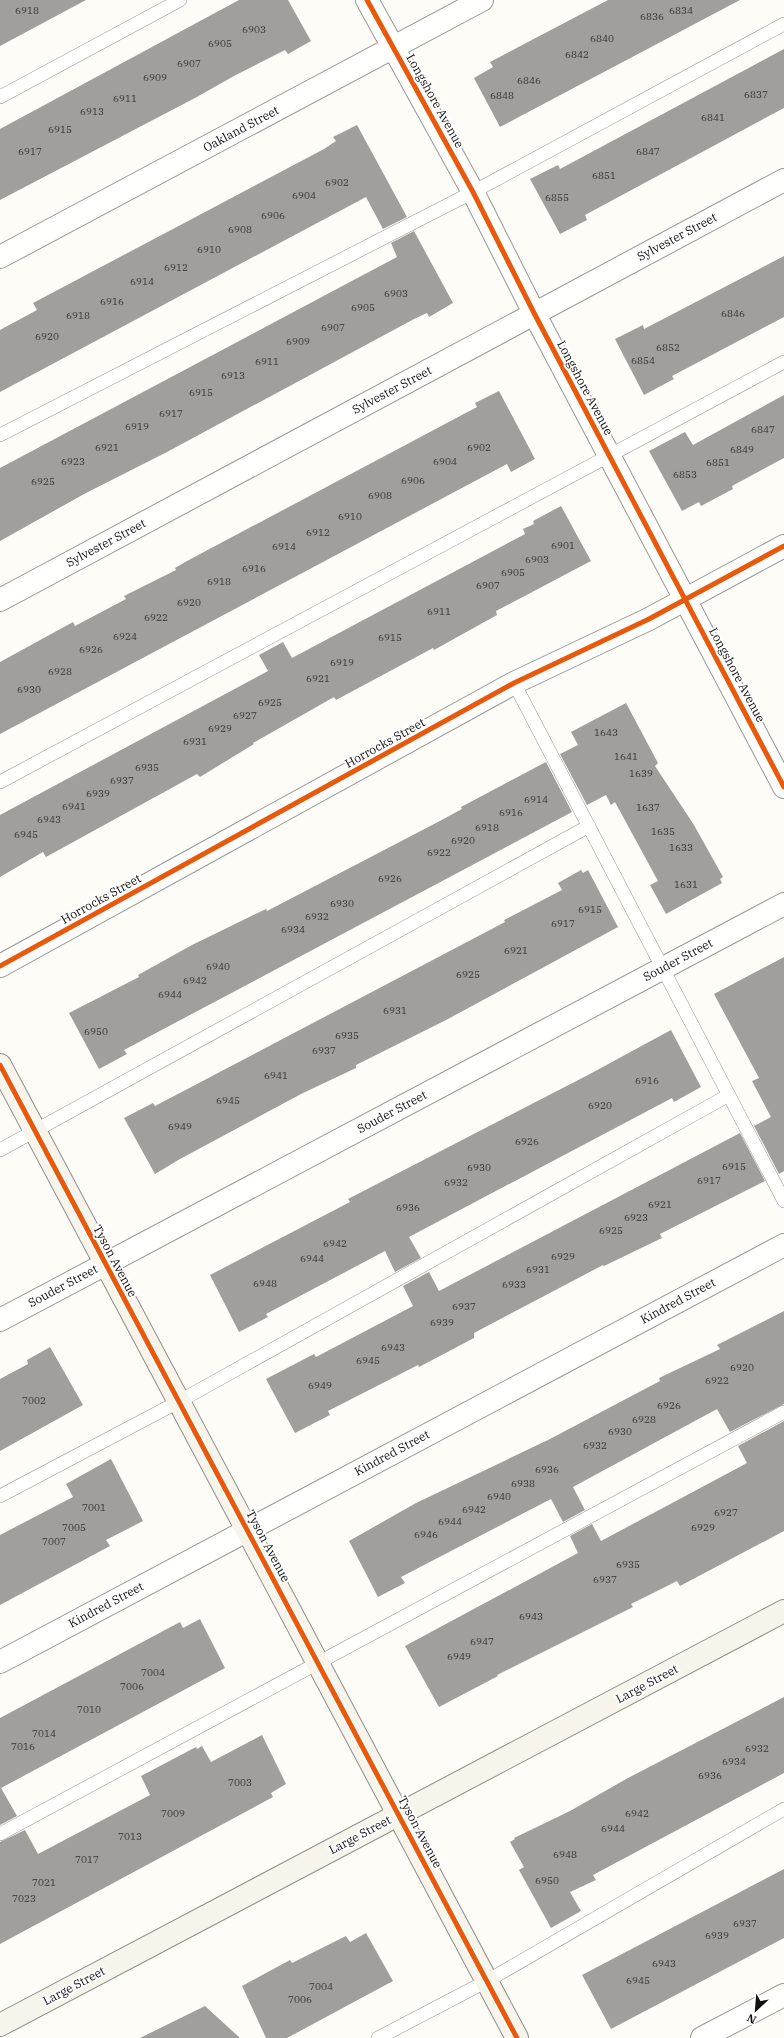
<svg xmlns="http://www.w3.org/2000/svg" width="784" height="2038" font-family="'IBM Plex Serif',serif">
<rect width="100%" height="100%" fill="#fdfcf7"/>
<path fill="#a19f9c" d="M0 0H86L0 46Z
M239 0H288L311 41 288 54 285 50 234 76 195 98 0 200V129Z
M608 0H740L500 127 474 78 493 67 490 62Z
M784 49V108L585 215 587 220 560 234 530 179 558 165 560 169Z
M357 125 407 217 383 229 366 197 0 392V330L37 310 33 303 324 149 336 141 333 137Z
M414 231 453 303 429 317 427 313 414 319 167 452 86 493 0 541V468L397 257 391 243Z
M784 256V317L672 376 674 379 644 395 615 339 643 325 644 329Z
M499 391 535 459 511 472 507 464 0 734V662L73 622 75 626 126 599 124 596 176 570 175 568 187 561 477 407 475 403Z
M784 395V458L732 486 733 489 701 506 699 502 682 511 649 451 685 432 693 445Z
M561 506 591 561 496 611 497 615 434 650 433 648 336 700 334 697 253 743 254 744 200 777 197 774 46 857 43 852 0 877V815L268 671 259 655 283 642 292 658 525 534 523 529 534 524 533 521Z
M626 703 658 763 655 766 694 825 723 877 720 879 722 883 666 914 650 885 658 881 615 802 611 805 606 795 587 805 560 754 578 745 571 732Z
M546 762 572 812 124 1050 127 1054 99 1069 69 1013 139 977 138 975 192 945 266 909 267 911 436 823 462 809 461 807Z
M581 870 583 873 588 870 618 927 446 1020 356 1065V1068L301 1094 180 1159 155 1174 124 1118 153 1103 155 1106 505 922 504 920 562 890 558 883Z
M784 957V1171L779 1174 754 1126 771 1117 752 1081 759 1078 714 994Z
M671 1030 701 1087 674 1102 672 1098 409 1237 421 1258 395 1272 385 1251 266 1314 268 1317 239 1332 210 1275 350 1202 348 1199 588 1075Z
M740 1133 765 1181 660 1234 662 1238 604 1266 603 1265 474 1333V1338L419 1367 418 1365 328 1411 330 1415 295 1433 266 1379 314 1354 316 1357 413 1306 403 1286 429 1272 439 1291Z
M784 1311V1404L730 1432 717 1409 573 1487 585 1510 563 1522 551 1499 401 1577 405 1583 378 1597 349 1541 416 1503 548 1440 660 1381 659 1378 720 1349 717 1345Z
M50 1347 83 1405 0 1451V1379L28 1364 27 1360Z
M784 1421V1531L680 1586 677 1581 631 1604 633 1607 497 1675 498 1676 439 1707 405 1646 578 1553 570 1536 592 1524 601 1541 747 1463 738 1446Z
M111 1459 143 1521 106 1540 110 1546 0 1605V1535L73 1497 66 1484Z
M200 1619 225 1668 1 1788 17 1816 0 1825V1718L180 1622 183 1628Z
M784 1697V1773L593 1875 596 1880 570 1892 581 1911 551 1928 519 1870 524 1867 510 1842 515 1839 514 1838 570 1811 628 1778Z
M262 1735 286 1784 271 1793 273 1797 0 1944V1842L25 1830 38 1854 150 1795 141 1776 196 1747 197 1749 202 1746 211 1762Z
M784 1869V1938L611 2029 582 1975Z
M366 1933 393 1981 287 2038H266L242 1986 290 1960 292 1963 346 1936 350 1942Z
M205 2006 240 2038H140Z"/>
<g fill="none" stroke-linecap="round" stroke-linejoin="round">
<g stroke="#979795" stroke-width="14">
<path id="lane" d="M0 97 180 0
M0 435 473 192 784 24
M514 683 784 1201
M0 782 784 362
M0 1150 589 826
M0 1496 178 1402 729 1095
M0 1834 784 1412
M378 2038 487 1981 784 1809"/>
</g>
<g stroke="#979795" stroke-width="24">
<path id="street" d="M367 0 473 192 534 313 784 787
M0 257 482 0
M0 600 784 180
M0 966 514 683 649 619 784 546
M0 1320 784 904
M0 1662 784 1245
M702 2038 784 1995"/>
</g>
<g stroke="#8e8d8b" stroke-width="24">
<path id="secondary" d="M0 1065 517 2038
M0 2025 784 1611"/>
</g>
<use href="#lane" stroke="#fffffe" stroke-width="13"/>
<use href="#street" stroke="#fffffe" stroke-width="22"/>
<use href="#secondary" stroke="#f6f4eb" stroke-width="22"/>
<g stroke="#fff" stroke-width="8">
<path id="cycleway" d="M367 0 473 192 534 313 784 787
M0 966 514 683 649 619 784 546
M0 1065 517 2038"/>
</g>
<use href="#cycleway" stroke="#e8590c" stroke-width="5"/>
</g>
<g text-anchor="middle" stroke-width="4" stroke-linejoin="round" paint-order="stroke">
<g font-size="10" fill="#353434">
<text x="27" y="14">6918</text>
<text x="681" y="14">6834</text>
<text x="652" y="20">6836</text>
<text x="254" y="33">6903</text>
<text x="602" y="42">6840</text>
<text x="220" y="47">6905</text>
<text x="577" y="58">6842</text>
<text x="189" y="67">6907</text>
<text x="155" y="81">6909</text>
<text x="529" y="84">6846</text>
<text x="756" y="98">6837</text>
<text x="502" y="99">6848</text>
<text x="125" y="102">6911</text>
<text x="92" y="115">6913</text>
<text x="713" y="121">6841</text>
<text x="60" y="133">6915</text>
<text x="30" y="155">6917</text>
<text x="648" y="155">6847</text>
<text x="604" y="179">6851</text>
<text x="337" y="186">6902</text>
<text x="304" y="199">6904</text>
<text x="557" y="201">6855</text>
<text x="273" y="219">6906</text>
<text x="240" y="233">6908</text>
<text x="209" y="253">6910</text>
<text x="176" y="271">6912</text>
<text x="142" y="285">6914</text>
<text x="396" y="297">6903</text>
<text x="112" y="305">6916</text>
<text x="363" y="311">6905</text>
<text x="733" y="317">6846</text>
<text x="78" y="319">6918</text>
<text x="333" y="331">6907</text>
<text x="47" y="340">6920</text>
<text x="298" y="345">6909</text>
<text x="668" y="351">6852</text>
<text x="643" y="364">6854</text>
<text x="267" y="365">6911</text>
<text x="233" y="379">6913</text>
<text x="201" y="396">6915</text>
<text x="171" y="417">6917</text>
<text x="137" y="430">6919</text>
<text x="763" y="433">6847</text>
<text x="107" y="451">6921</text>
<text x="479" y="451">6902</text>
<text x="742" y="453">6849</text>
<text x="73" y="465">6923</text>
<text x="445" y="465">6904</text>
<text x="718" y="466">6851</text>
<text x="685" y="478">6853</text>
<text x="413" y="484">6906</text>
<text x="43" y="485">6925</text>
<text x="380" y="499">6908</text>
<text x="350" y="520">6910</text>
<text x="318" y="536">6912</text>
<text x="563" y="549">6901</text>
<text x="284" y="550">6914</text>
<text x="537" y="563">6903</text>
<text x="254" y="572">6916</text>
<text x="513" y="576">6905</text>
<text x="219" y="585">6918</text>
<text x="488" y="589">6907</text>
<text x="189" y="606">6920</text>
<text x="439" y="615">6911</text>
<text x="156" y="621">6922</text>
<text x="125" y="640">6924</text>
<text x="390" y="641">6915</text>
<text x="91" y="653">6926</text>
<text x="342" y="666">6919</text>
<text x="60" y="675">6928</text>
<text x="318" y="682">6921</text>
<text x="29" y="693">6930</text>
<text x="270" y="706">6925</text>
<text x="245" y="719">6927</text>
<text x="220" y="732">6929</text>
<text x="606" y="736">1643</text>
<text x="195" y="745">6931</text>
<text x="626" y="760">1641</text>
<text x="147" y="771">6935</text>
<text x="641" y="777">1639</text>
<text x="122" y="784">6937</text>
<text x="98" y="797">6939</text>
<text x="536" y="803">6914</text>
<text x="74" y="810">6941</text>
<text x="648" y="811">1637</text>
<text x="511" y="816">6916</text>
<text x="49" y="823">6943</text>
<text x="487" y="831">6918</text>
<text x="663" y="835">1635</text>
<text x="26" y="838">6945</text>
<text x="463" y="844">6920</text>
<text x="681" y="851">1633</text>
<text x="439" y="856">6922</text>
<text x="390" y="882">6926</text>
<text x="686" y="888">1631</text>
<text x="342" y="907">6930</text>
<text x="590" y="913">6915</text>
<text x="317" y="920">6932</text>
<text x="563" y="927">6917</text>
<text x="293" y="933">6934</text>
<text x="516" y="954">6921</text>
<text x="218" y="970">6940</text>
<text x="468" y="978">6925</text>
<text x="195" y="984">6942</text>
<text x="170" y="998">6944</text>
<text x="395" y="1014">6931</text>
<text x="96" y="1035">6950</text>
<text x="347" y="1039">6935</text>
<text x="324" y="1054">6937</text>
<text x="276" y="1079">6941</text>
<text x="647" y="1084">6916</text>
<text x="228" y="1104">6945</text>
<text x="600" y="1109">6920</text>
<text x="180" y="1130">6949</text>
<text x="527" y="1145">6926</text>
<text x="734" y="1170">6915</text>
<text x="479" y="1171">6930</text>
<text x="709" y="1184">6917</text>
<text x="456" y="1186">6932</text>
<text x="660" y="1208">6921</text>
<text x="408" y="1211">6936</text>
<text x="636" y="1221">6923</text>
<text x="611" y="1234">6925</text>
<text x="335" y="1247">6942</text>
<text x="563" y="1260">6929</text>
<text x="312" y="1262">6944</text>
<text x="538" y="1273">6931</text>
<text x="265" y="1287">6948</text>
<text x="514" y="1288">6933</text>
<text x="464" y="1310">6937</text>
<text x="442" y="1326">6939</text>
<text x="393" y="1351">6943</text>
<text x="368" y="1364">6945</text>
<text x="742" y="1371">6920</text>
<text x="717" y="1384">6922</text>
<text x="320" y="1389">6949</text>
<text x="34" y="1404">7002</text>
<text x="669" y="1409">6926</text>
<text x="644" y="1423">6928</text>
<text x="620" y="1435">6930</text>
<text x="595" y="1449">6932</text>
<text x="547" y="1473">6936</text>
<text x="523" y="1487">6938</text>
<text x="499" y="1500">6940</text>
<text x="94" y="1511">7001</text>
<text x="474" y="1513">6942</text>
<text x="726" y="1516">6927</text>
<text x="450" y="1525">6944</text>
<text x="74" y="1531">7005</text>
<text x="703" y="1531">6929</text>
<text x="426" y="1538">6946</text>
<text x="54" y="1545">7007</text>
<text x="628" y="1568">6935</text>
<text x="605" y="1583">6937</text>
<text x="531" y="1620">6943</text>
<text x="482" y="1645">6947</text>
<text x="459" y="1660">6949</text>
<text x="153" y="1676">7004</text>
<text x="132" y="1690">7006</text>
<text x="89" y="1713">7010</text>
<text x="44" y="1737">7014</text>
<text x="23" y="1750">7016</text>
<text x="757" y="1752">6932</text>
<text x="734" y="1765">6934</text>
<text x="710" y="1779">6936</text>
<text x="240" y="1786">7003</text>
<text x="173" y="1817">7009</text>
<text x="637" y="1817">6942</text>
<text x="613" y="1832">6944</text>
<text x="130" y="1840">7013</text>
<text x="565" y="1858">6948</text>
<text x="87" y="1863">7017</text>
<text x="547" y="1884">6950</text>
<text x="44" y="1886">7021</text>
<text x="24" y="1902">7023</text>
<text x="745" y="1927">6937</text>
<text x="717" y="1939">6939</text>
<text x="664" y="1967">6943</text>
<text x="638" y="1984">6945</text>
<text x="321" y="1990">7004</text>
<text x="300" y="2003">7006</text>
</g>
<g font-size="12" fill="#111" stroke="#fff">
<text transform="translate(435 101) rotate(61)" y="4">Longshore Avenue</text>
<text transform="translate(241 129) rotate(-28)" y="4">Oakland Street</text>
<text transform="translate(677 237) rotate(-28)" y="4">Sylvester Street</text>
<text transform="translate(585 388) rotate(62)" y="4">Longshore Avenue</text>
<text transform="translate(392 390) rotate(-28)" y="4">Sylvester Street</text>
<text transform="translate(106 543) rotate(-28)" y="4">Sylvester Street</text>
<text transform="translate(737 675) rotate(62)" y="4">Longshore Avenue</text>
<text transform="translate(385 743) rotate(-29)" y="4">Horrocks Street</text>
<text transform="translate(101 899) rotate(-29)" y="4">Horrocks Street</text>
<text transform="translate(678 960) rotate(-28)" y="4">Souder Street</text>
<text transform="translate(392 1112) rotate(-28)" y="4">Souder Street</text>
<text transform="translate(115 1261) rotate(62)" y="4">Tyson Avenue</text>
<text transform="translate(63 1286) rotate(-28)" y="4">Souder Street</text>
<text transform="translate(678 1301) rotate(-28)" y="4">Kindred Street</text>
<text transform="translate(392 1453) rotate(-28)" y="4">Kindred Street</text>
<text transform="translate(268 1546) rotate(62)" y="4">Tyson Avenue</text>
<text transform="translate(106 1605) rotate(-28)" y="4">Kindred Street</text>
<text transform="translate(647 1684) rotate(-28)" y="4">Large Street</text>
<text transform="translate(420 1832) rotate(62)" y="4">Tyson Avenue</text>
<text transform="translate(360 1835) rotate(-28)" y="4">Large Street</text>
<text transform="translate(74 1986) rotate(-28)" y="4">Large Street</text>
</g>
</g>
<g transform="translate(756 2010) rotate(206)" stroke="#ffffff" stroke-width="3" paint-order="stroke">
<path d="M0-3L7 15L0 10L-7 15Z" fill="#111111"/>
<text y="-6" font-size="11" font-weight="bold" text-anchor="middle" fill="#111111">N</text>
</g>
</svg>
